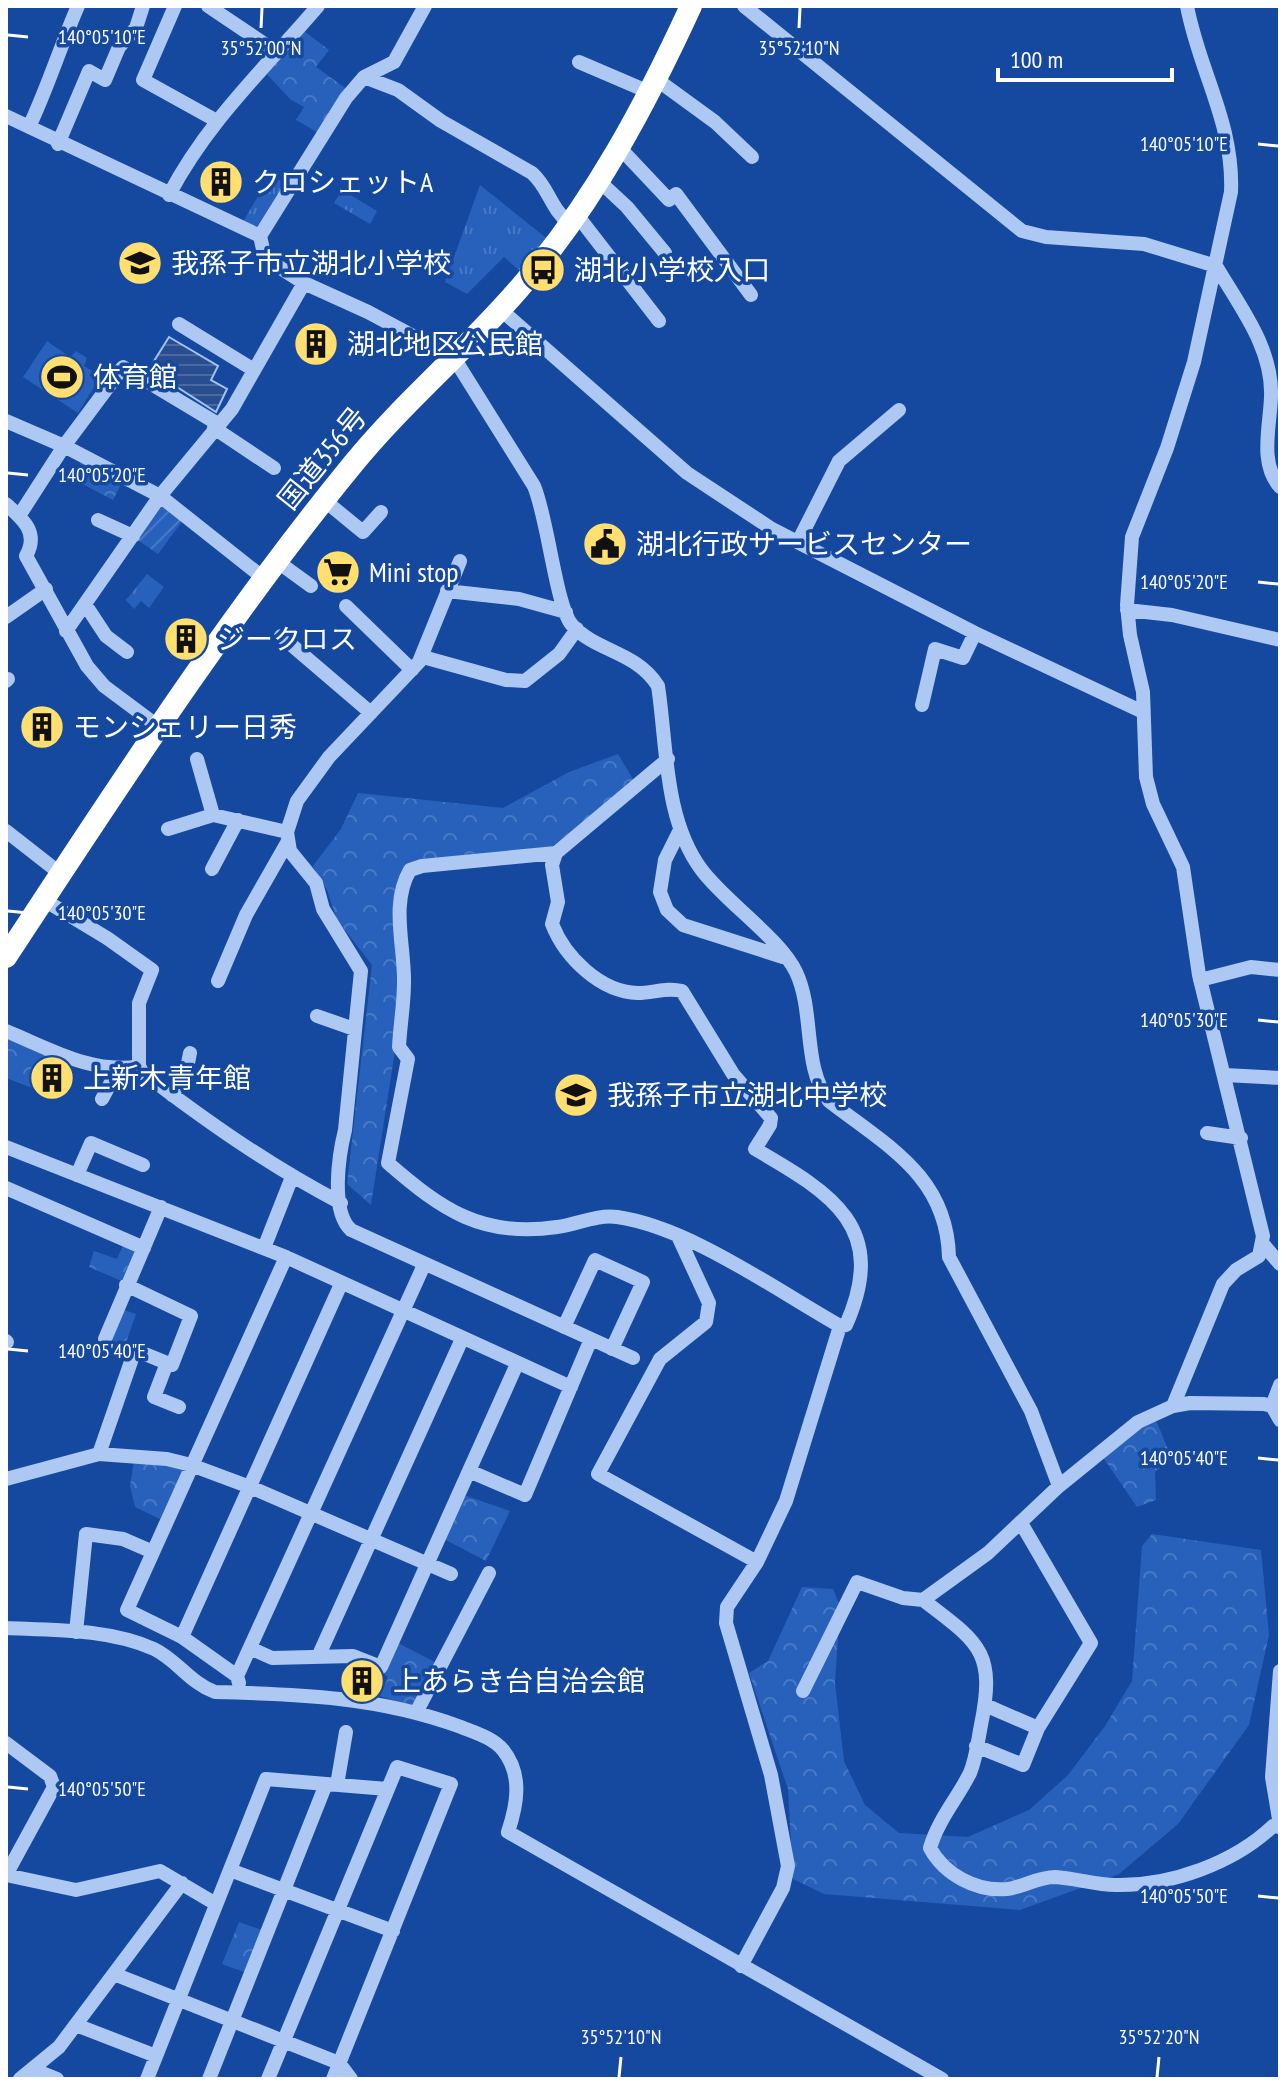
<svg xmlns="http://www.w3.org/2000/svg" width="1286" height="2085" font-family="'PT Sans Narrow','Noto Sans JP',sans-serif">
<defs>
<pattern id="grass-tufts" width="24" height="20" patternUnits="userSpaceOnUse" patternTransform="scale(2)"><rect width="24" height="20" fill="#2861bc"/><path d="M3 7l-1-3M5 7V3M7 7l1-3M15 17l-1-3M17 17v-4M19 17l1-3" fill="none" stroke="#4879c6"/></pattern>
<pattern id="forest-crowns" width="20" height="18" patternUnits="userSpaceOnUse" patternTransform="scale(2)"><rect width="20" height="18" fill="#2861bc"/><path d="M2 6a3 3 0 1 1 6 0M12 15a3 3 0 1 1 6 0" fill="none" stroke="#4879c6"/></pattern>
<pattern id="garden-furrows" width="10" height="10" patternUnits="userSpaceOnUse" patternTransform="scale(2)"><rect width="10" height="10" fill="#2861bc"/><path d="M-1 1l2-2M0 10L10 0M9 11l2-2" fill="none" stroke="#4879c6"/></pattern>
<pattern id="water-rules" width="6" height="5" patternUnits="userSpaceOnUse" patternTransform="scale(2)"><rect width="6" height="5" fill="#294e8f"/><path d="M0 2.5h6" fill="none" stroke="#4969a0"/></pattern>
</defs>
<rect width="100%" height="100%" fill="#15489f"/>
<path fill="url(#grass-tufts)" d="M270 176 291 185 260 236 240 227Z
M480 185 555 245 528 278 504 257 467 294 445 282Z
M342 190 377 211 370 224 334 203Z
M147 574 164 587 149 608 141 601 134 609 126 600Z"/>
<path fill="url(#forest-crowns)" d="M300 28 329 50 316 67 351 92 322 135 296 120 304 107 291 100 261 68Z
M84 456 125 477 113 500 73 479Z
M618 754 634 781 544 853 415 870 402 888 399 1025 371 1205 347 1184 372 965 337 920 327 890 313 866 341 829 358 793 503 808 569 772Z
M6 1031 71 1057 58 1098 6 1078Z
M124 1243 139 1249 124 1282 89 1267 94 1251 117 1259Z
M121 1309 136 1314 127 1340 133 1344 127 1357 106 1349Z
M1153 1413 1172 1459 1155 1472 1156 1500 1137 1507 1100 1453Z
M134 1460 184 1467 160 1519 135 1507 130 1486Z
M461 1494 510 1511 486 1561 442 1538Z
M1152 1534 1261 1550 1269 1635 1249 1725 1178 1824 1119 1874 1020 1910 824 1894 793 1879 788 1789 749 1673 768 1661 802 1587 833 1589 840 1606 835 1683 844 1761 865 1805 899 1833 968 1837 1029 1810 1068 1775 1105 1726 1132 1681 1142 1546Z
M396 1642 437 1663 416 1708 380 1696 388 1677 380 1671Z
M239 1922 262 1930 247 1973 222 1964Z"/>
<path fill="url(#garden-furrows)" d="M160 496 183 520 158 554 132 536Z"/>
<path fill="#2861bc" d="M47 341 70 357 76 351 87 358 84 366 101 376 78 413 23 377Z"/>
<path fill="url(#water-rules)" stroke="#a0c2f6" stroke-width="2" d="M169 337 218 366 211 380 227 389 216 412 149 369Z"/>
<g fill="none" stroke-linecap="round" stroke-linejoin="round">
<path stroke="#adc8f3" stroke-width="14" d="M175 6 143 80 217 121
M208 6 275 51
M744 6 1022 231 1046 237 1144 244 1216 266C1240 307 1273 348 1271 397 1270 427 1259 463 1280 487
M579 62 649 92
M364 77 394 62 425 6
M656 79 715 122 752 157
M6 116 260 236
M29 127C48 87 60 47 78 6
M58 144 89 71 105 80 119 47 136 28 143 6
M619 147 669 200 676 194 751 295
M598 180 627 207 665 253
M169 195C207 122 265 68 318 6
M577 215 659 321
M570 224C550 208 549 188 532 173L441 121 398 90 364 77 346 98 260 236 265 258 304 283 368 312 454 358 534 486C548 519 556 607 572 625 596 652 636 651 658 686 667 745 664 819 701 869 724 901 779 937 796 972 815 1012 802 1067 829 1101 887 1146 947 1176 949 1257L1031 1411 1059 1486 988 1553 923 1600C979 1643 996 1651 981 1725 978 1740 976 1759 970 1773 957 1799 938 1820 930 1848 944 1874 976 1892 1007 1889 1023 1887 1038 1877 1055 1877 1075 1878 1095 1885 1116 1885 1171 1886 1234 1863 1273 1826L1280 1827
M500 309 687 473 772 529 975 633 1143 712
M179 324 254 370
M6 421 64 446 160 496 266 580
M214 428 274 468
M324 500 363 532 381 512
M6 504C24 520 39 533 26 556L87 666 104 686 159 727
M19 516 64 446 123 367 218 424
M98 520 133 536
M798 542 839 461 899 410
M460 561 419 662 329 757 297 801 287 832 290 851 316 883 323 909 361 971 345 1130C339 1154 330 1211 351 1230L633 1358
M278 562 311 586
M447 591 519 599 566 612
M85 604 106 636 127 652
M346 606 412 670
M1127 610 1172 615 1280 640
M6 617 46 589
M66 631 160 496 232 409 304 283
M281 636 371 713
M423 657 506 680 525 681 559 654 577 629
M6 681 8 679
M922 705 935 649 963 658 975 633
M197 759 213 815 287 832
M668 759 556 853 552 865 558 902 552 924C565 957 600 992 638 993 653 993 667 987 682 991L733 1074 771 1118 770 1125 755 1149C833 1194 889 1228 846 1325L840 1326
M168 829 213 815
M680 830 665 860 660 892 667 910 683 925 783 957
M6 831 61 874
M556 853 422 866 410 870C390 904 405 947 404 983 404 1004 400 1026 399 1047L408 1059 388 1163C442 1210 482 1238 557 1227 576 1225 597 1214 617 1217 689 1227 776 1290 840 1326L786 1501 757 1562 727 1607 726 1623 771 1775 788 1866 783 1888 741 1966
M212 869 238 820
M44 900 107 938 152 970 139 1003V1066L142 1072C206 1121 270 1166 341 1203
M1200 980 1251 967 1280 970
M218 981 246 915 287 843
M317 1016 354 1029
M6 1031C48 1048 93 1075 139 1066
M1225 1075 1280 1078
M172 1095 186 1073 190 1053
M102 1099 117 1071
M1207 1133 1241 1138
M6 1147 286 1257 571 1387
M77 1175 91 1143 143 1165
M6 1188 144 1248
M678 1236 709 1303 706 1322 660 1359 598 1474 757 1562
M1263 1244 1280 1264
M264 1248 292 1177
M564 1327 595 1260 643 1282 612 1349
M105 1339 161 1207
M6 1341 7 1342
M167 1363 154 1397 179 1407
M1173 1406 1223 1284 1236 1270 1259 1256 1263 1236 1199 975 1183 867 1153 804 1146 777 1143 692 1130 635 1127 605 1132 537 1167 448 1194 362 1231 192C1234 123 1199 71 1187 6
M1272 1406 1280 1385
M99 1454 167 1459 191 1465 250 1487 451 1574
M469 1471 525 1495 591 1339
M6 1479 99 1454 135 1350 172 1365 191 1316 126 1285
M1059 1486 1138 1422 1173 1406 1190 1403 1264 1404 1272 1406 1280 1420
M6 1628C54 1630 110 1629 154 1649 177 1660 190 1683 215 1692 300 1694 380 1697 461 1727 476 1733 493 1738 503 1750 523 1775 517 1805 508 1832L942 2079
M76 1632 86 1534 123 1539 153 1552
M182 1637 341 1284
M250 1648 272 1658 353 1656 381 1667 517 1364
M318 1657 462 1339
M1280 1671 1272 1777 1280 1825
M237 1676 182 1637 127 1610 286 1257
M239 1683 237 1676 424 1265
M803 1691 857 1582 903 1598 923 1600
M985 1705 1038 1728 1091 1643 1021 1523
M417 1711 489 1573
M6 1743 50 1776 54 1787 6 1875
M976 1746 1023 1765 1038 1728
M337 1785 346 1732
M230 1870 393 1931
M6 1875 76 1890 160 1871 216 1904
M114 1974 339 2063 351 2079
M76 2025 156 2056
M32 2069 57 2079
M20 2079 59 2047 182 1883
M147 2079 266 1779 387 1789
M209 2079 326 1784
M268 2079 397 1767 451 1784 333 2079"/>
<path stroke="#fff" stroke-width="22" d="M6 957C116 790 226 619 353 464 405 400 470 347 523 284 594 202 646 104 691 6"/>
</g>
<path fill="none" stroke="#fff" stroke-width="3" d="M261 28 262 8M799 28 800 8M8 35 28 37M1258 144 1278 146M8 473 28 475M1258 582 1278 584M8 911 28 913M1258 1020 1278 1022M8 1349 28 1351M1258 1458 1278 1460M8 1787 28 1789M1258 1896 1278 1898M619 2077 621 2057M1157 2077 1159 2057"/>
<defs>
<g id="building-disc" transform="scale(2.3)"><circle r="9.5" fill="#ffdf70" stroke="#15489f"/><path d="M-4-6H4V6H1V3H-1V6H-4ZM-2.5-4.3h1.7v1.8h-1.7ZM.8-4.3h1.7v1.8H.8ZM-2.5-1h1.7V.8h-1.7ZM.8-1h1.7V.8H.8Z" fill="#111"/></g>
<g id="school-disc" transform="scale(2.3)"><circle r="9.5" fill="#ffdf70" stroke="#15489f"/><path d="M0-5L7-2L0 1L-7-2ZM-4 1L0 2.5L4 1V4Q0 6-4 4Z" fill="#111"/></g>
<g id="bus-disc" transform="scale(2.3)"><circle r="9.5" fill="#ffdf70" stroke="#15489f"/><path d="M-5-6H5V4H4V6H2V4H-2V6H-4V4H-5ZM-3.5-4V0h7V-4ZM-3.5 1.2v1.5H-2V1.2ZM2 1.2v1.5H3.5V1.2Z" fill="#111"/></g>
<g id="stadium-disc" transform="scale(2.3)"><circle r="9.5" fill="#ffdf70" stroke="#15489f"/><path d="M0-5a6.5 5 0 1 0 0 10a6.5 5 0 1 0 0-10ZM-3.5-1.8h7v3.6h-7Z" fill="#111"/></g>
<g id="civic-disc" transform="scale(2.3)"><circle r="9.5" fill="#ffdf70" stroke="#15489f"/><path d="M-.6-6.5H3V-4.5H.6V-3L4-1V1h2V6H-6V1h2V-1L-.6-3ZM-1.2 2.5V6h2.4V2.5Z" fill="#111"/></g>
<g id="supermarket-disc" transform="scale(2.3)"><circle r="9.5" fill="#ffdf70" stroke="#15489f"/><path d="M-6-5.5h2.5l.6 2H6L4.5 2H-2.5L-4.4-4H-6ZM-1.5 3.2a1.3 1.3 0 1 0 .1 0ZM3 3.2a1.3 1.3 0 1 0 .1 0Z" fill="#111"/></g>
</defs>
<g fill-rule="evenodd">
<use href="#building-disc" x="221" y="182"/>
<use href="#school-disc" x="140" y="263"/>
<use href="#bus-disc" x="543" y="270"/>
<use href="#building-disc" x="316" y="344"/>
<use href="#stadium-disc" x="62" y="377"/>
<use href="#civic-disc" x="605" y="544"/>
<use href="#supermarket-disc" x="338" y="572"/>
<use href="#building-disc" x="186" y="639"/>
<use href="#building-disc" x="42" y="727"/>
<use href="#building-disc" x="52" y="1078"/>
<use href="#school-disc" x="576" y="1095"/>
<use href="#building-disc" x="362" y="1681"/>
</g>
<g text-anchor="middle" stroke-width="7" stroke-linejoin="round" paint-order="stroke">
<g font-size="28" fill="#fff" stroke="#15489f" text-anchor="start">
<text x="252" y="192">クロシェットA</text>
<text x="171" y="273">我孫子市立湖北小学校</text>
<text x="574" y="280">湖北小学校入口</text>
<text x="347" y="354">湖北地区公民館</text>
<text x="93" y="387">体育館</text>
<text x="636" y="554">湖北行政サービスセンター</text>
<text x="369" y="582">Mini stop</text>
<text x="217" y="649">ジークロス</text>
<text x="73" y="737">モンシェリー日秀</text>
<text x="83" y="1088">上新木青年館</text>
<text x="607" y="1105">我孫子市立湖北中学校</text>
<text x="393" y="1691">上あらき台自治会館</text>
</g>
<g font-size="28" fill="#fff" stroke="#15489f">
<text transform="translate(322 458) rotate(-51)" y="10">国道356号</text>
</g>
</g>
<g font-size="20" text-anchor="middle" fill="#fff" stroke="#15489f" stroke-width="7" stroke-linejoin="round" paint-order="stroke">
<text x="102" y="44">140°05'10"E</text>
<text x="261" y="55">35°52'00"N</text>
<text x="799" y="55">35°52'10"N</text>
<text x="1184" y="151">140°05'10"E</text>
<text x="102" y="482">140°05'20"E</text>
<text x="1184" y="589">140°05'20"E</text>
<text x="102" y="920">140°05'30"E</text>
<text x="1184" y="1027">140°05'30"E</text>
<text x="102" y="1358">140°05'40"E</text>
<text x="1184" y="1465">140°05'40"E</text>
<text x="102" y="1796">140°05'50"E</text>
<text x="1184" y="1903">140°05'50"E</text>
<text x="621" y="2044">35°52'10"N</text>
<text x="1159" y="2044">35°52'20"N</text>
</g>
<rect width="1286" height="2085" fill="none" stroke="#ffffff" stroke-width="16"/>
<path d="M998 68v12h174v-12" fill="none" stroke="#ffffff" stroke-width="4"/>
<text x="1010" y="68" font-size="24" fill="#ffffff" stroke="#15489f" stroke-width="6" paint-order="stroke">100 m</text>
</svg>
